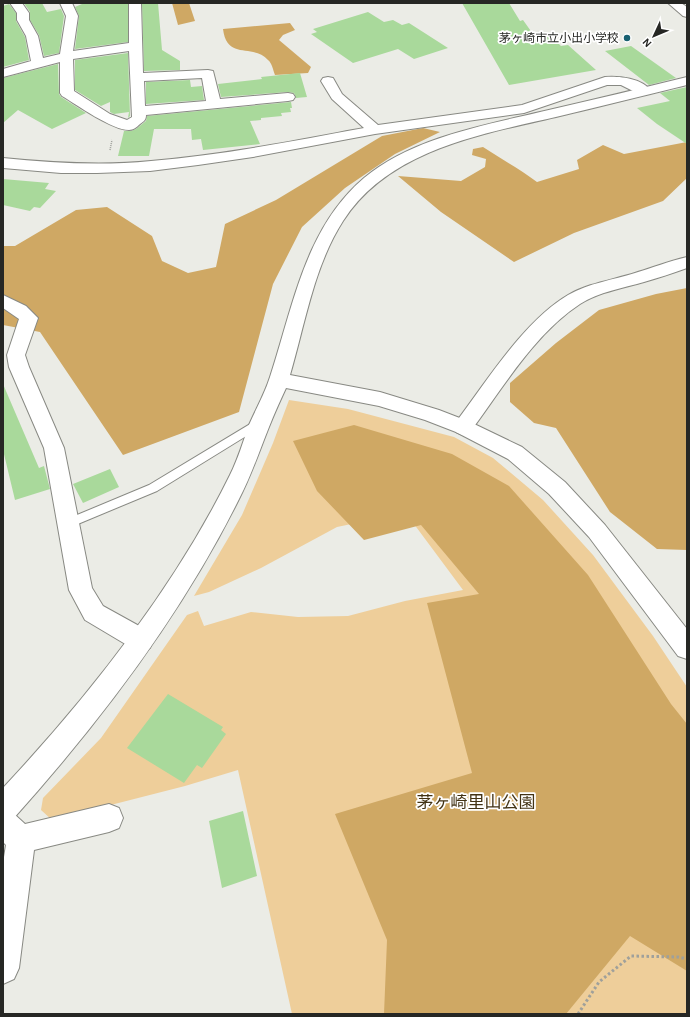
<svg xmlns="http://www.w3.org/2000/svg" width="690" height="1017" font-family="'Alegreya Sans','Noto Sans JP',sans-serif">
<rect width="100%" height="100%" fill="#ebece6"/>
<path fill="#eece9a" d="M289 400 348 409 454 437 493 458 543 500 593 555 653 636 687 687V1014H292L238 770 185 786 52 820 41 810 43 798 101 738 187 615 198 611 204 626 251 612 298 617 348 616 405 601 463 590 411 520 366 521 337 527 261 568 209 592 194 596 242 515 273 443Z"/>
<path fill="#cfa864" d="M172 3H189L195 21 178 25Z
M290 23 295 30 283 35 279 40 311 67 308 73 275 75C273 70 272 63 268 60 253 43 227 61 223 29Z
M423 128 440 132 395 154 345 188 302 227 273 284 239 412 123 455 40 332 3 325V246H15L76 210 107 207 152 236 162 261 188 273 216 267 225 224 276 200 382 136Z
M687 142V178L663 201 574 233 514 262 441 212 398 176 461 181 485 167 486 159 472 155 473 149 483 147C501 159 520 169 537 182L579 169 577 160 603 145 624 154Z
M687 288V550L657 549 610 512 556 428 534 423 510 402V383L556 343 599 310 656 294Z
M354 425 452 454 509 486 588 575 671 704 687 724V971L630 936 566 1014H384L387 940 335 814 472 773 427 603 479 594 421 525 364 540 317 491 293 441Z"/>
<path fill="#a9d99b" d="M24 3H42L47 12 61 9 64 16 59 53 44 56 39 35 30 20V12Z
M100 3H128V42L75 49 79 16 75 7 82 4Z
M142 3H158L162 50 180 61V70L144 71Z
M462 3H509L520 21 523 20 533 34 539 33 543 37 551 36 561 46 568 45 596 70 509 85Z
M9 4 16 13V21L25 37 29 60 3 67V6Z
M368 12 384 22 393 20 402 25 409 23 448 48 414 59 398 49 353 63 311 34 317 32 313 29Z
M631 46 676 78 649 85 605 51Z
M128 53 130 116 128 118 129 112 114 114 110 112V102L101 106 75 90V60Z
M58 64 59 94 61 97 86 113 52 129 18 110 3 123V78Z
M300 73 307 97 296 98 294 93 288 92 221 97 218 84 262 79 261 77Z
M190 80 191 87 202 86 204 100 146 104V82Z
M687 87V144L657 124 637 108 670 101 660 93Z
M291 102 292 108H290L291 112 281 113 282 116 261 118V120L250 121 260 144 203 150 201 139 192 140 191 129H154L149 156H118L124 131H131L136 129 146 121 147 116Z
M3 179 49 183 45 189 56 191 40 208 34 207 30 211 3 205Z
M3 384 39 468 44 466 50 489 15 500 3 450Z
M110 469 119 487 83 503 73 484Z
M168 694 223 727 221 730 226 734 202 768 197 765 184 783 127 748Z
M243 811 257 876 222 888 209 821Z"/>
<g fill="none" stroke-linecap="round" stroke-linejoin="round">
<g stroke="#888983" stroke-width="2">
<path id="lane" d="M260 418 264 419 266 422 264 425 157 491 73 526 69 528 65 526 63 523 65 520 149 485Z"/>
</g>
<g stroke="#888983" stroke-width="2">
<path id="street" d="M10 3H22L29 13V20L38 36 43 58 60 54 66 16 60 3H72L78 16 73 51 129 43V3H141L143 73 208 70 213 71 220 99 288 93 293 94 295 97 293 100 288 101 146 115C146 120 144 121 140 124 137 127 133 130 129 130 112 130 77 105 62 96L60 93V62L3 77V69L31 61 26 36 17 20V13ZM129 51 132 117 127 120 110 114 74 91 73 59ZM202 78 206 101 145 106 144 81Z
M328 77 333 78 342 94 378 125 522 105 605 77C619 76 642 78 651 91L649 94H639L621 85H607L524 113 375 134 253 157 198 165 150 171 97 173H61L3 168V158C52 163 102 166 151 161 223 155 293 141 364 128L332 99 321 81 323 78Z
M687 257V268C673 273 658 278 644 282 623 288 599 292 580 304 535 333 502 389 470 432L463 435 456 432 453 427 456 422C487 381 524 321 568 295 589 283 613 280 635 273 652 268 669 261 687 257Z
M3 295 26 306 38 318 25 355 29 367 64 448 92 588 103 606 150 632 153 640 150 648 141 651 132 648 85 620 69 590 44 448 9 367 7 355 19 319 3 308Z
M109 804 119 808 123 818 119 828 109 832 34 850 19 968 14 979 3 984V863L6 845 3 842V809L13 813 25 824Z"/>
</g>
<g stroke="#888983" stroke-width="2">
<path id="secondary" d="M687 77V85C645 95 603 106 560 116 483 134 389 149 343 221 314 266 305 324 290 375L380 392 439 410 470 422 522 447 565 482 605 525 687 629V659L678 656 589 537 549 494 508 459 456 432 425 420 379 406 286 388C280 401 274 414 269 427 259 452 251 476 239 499 181 616 100 722 13 819L3 823V788C88 697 175 587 230 475 238 459 243 442 249 425 256 409 265 393 270 377 293 307 305 228 364 178 414 136 491 124 553 109 597 99 642 88 687 77Z"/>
</g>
<g stroke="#888983" stroke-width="2">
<path id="primary" d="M668 3H681L687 7V17L683 16Z"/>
</g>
<path stroke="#9fa09b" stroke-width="1.5" stroke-dasharray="1 1" stroke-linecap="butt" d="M110 150 112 140"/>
<path stroke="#9fa09b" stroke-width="3" stroke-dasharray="2.5 2.5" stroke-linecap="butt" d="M578 1014 599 982 631 956 678 957 687 959"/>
<use href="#lane" fill="#fff" fill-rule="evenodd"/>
<use href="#street" fill="#fff" fill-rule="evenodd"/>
<use href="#secondary" fill="#fff" fill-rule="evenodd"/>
<use href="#primary" fill="#fff" fill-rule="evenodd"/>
</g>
<circle fill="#186070" stroke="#fff" stroke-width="1.5" cx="627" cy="38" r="4"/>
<g text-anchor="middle" stroke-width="3.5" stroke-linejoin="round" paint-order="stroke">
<g font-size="12" fill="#262724" stroke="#fff" text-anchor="end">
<text x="619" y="42">茅ヶ崎市立小出小学校</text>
</g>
<g font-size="17" fill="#433315" stroke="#fff">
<text x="476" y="808">茅ヶ崎里山公園</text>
</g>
</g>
<rect width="690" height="1017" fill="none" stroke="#262724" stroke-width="8"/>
<g transform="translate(654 36) rotate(226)" stroke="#ffffff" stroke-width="3" paint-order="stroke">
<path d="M0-3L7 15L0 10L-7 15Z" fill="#262724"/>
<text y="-6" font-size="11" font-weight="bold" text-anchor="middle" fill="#262724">N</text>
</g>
</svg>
